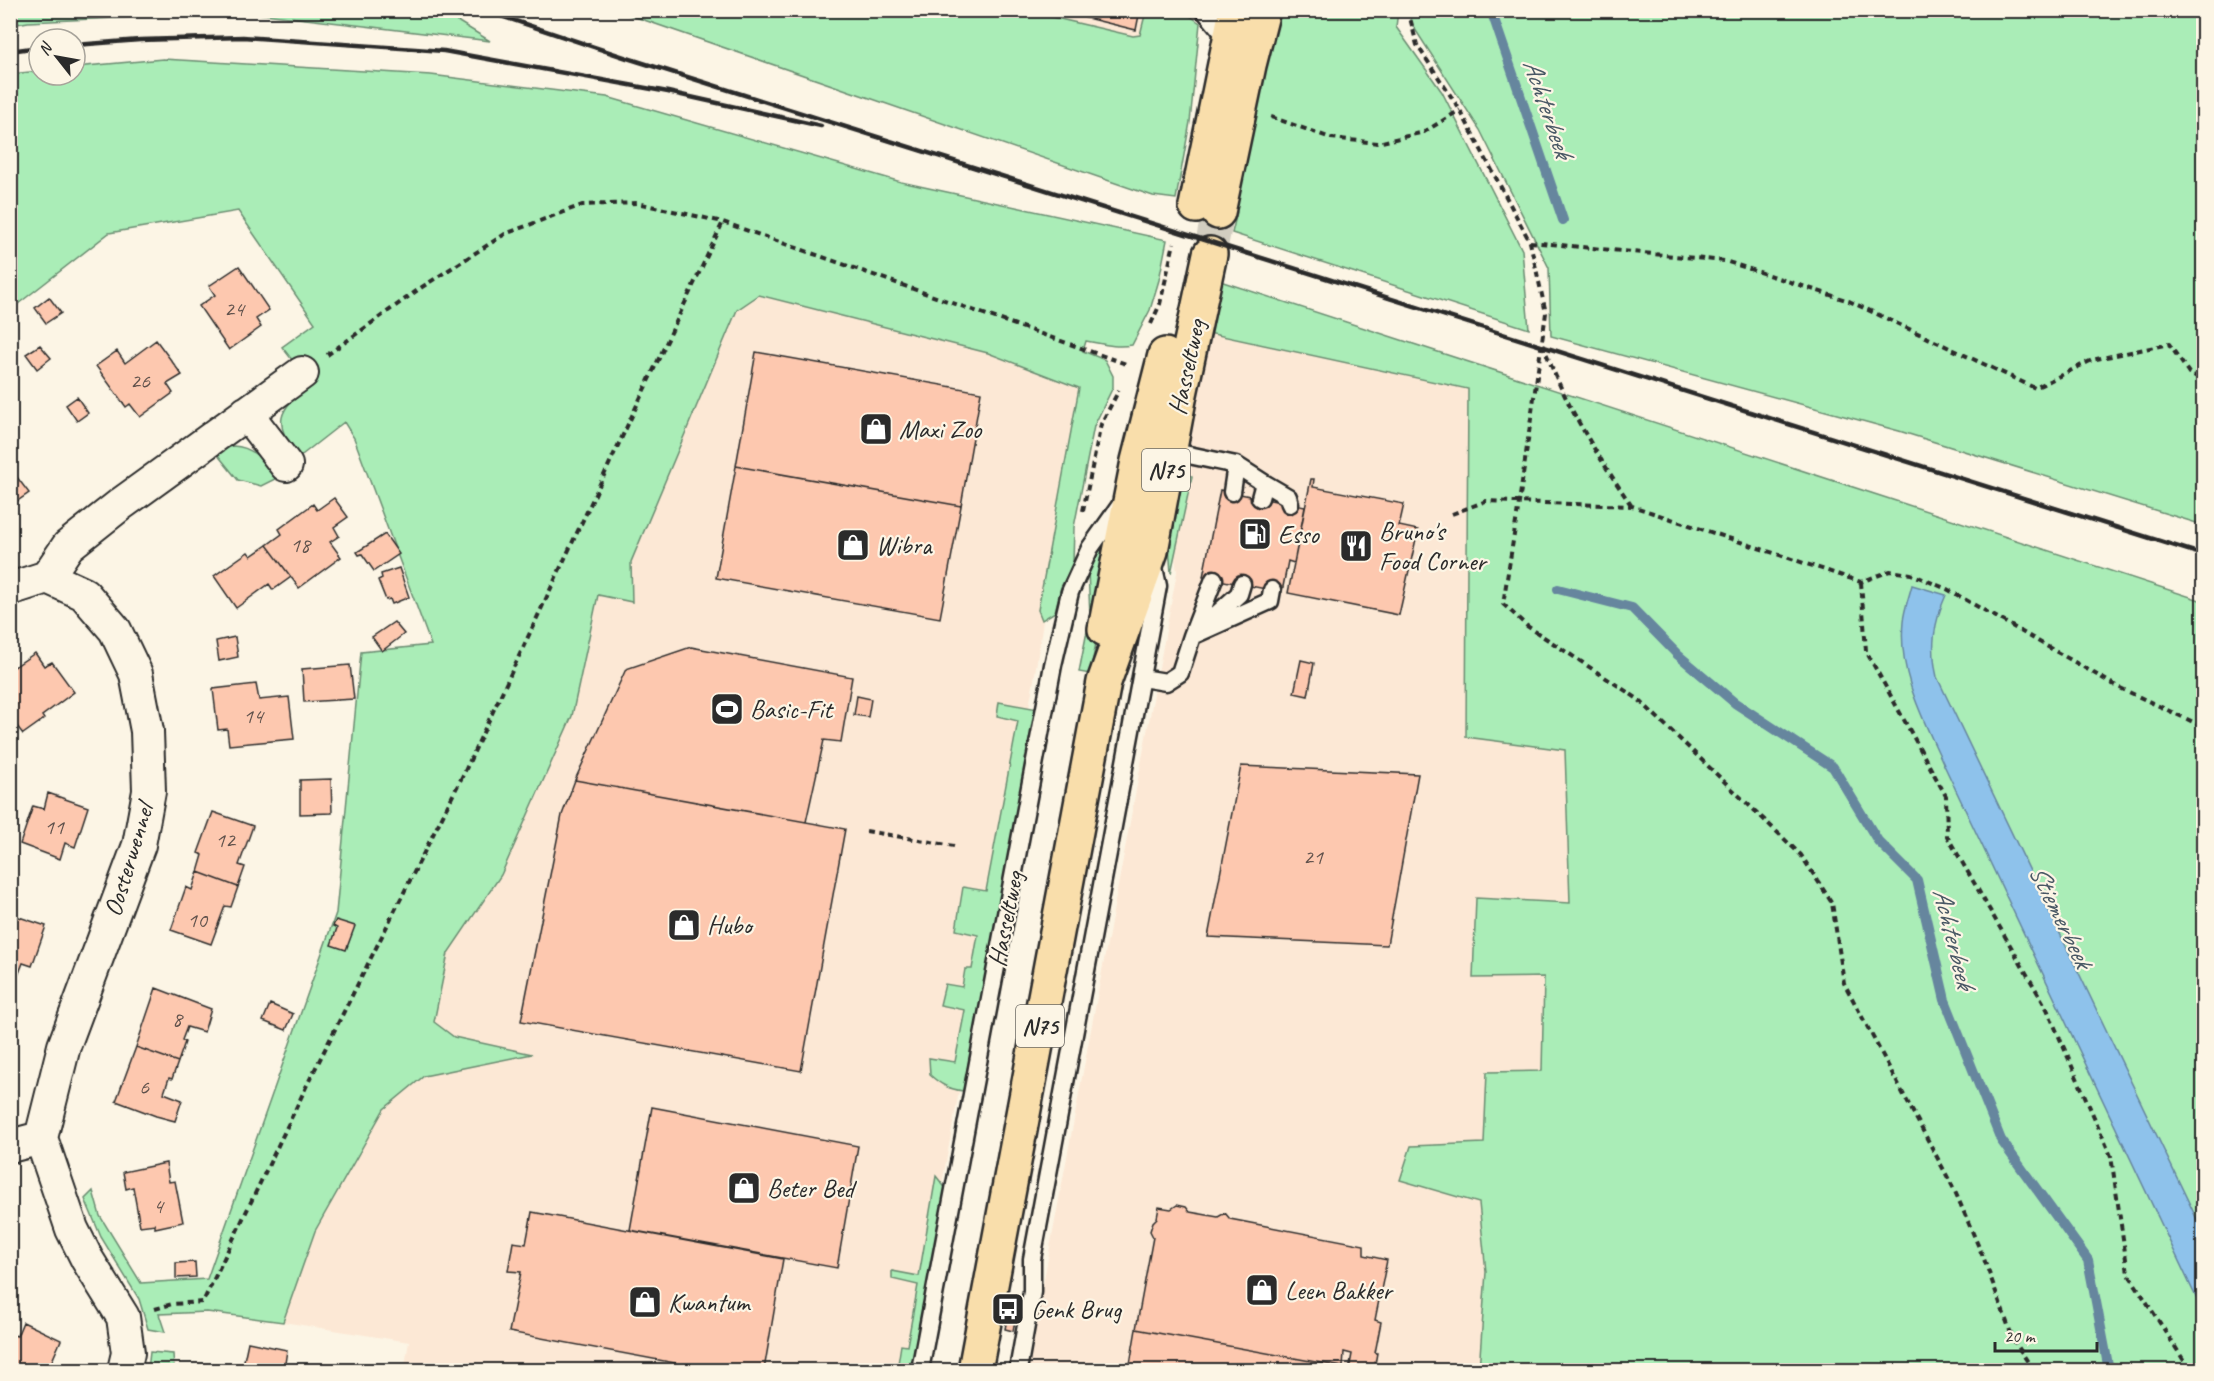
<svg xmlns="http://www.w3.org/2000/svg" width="2214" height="1381" font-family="Caveat,sans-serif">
<rect width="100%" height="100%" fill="#fcf5e5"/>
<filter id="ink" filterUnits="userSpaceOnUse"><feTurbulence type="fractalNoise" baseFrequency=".0167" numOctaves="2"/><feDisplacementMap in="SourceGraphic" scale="12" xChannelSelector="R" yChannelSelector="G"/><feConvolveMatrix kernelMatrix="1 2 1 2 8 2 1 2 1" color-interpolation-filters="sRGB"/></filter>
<g filter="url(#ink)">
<path fill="#fce8d5" d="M980 11H1197L1186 62Z
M759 295 988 353 1079 388 1034 680 908 1370H404L409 1342 283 1322 315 1231 384 1109 424 1076 530 1054 454 1037 434 1022 448 953 501 875 572 716 599 594 632 602 631 562 737 310Z
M1208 333 1469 389 1466 737 1565 750 1570 903 1476 898 1545 976 1542 1072 1484 1143 1411 1146 1401 1180 1479 1202 1486 1272 1479 1370H1027L1177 572 1170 518Z"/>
<path fill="#aaedb7" stroke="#6a8c71" stroke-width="1.5" d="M11 10 425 11 454 19 490 41 246 12 28 22 11 25Z
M618 11H1041L1043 15 1133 36 1140 35 1146 11H1183L1200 23 1190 122 1176 199 1153 196Z
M1274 11H1398L1396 27 1442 92 1522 250 1529 329 1232 233 1237 212 1227 209Z
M1411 11H2203V525L1899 431 1551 336 1549 268 1480 130 1411 23Z
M163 59 431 75 607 97 901 182 1167 240 1159 280 1150 310 1132 345C1115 348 1103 344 1086 341L1083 351 1105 360 1113 376V387L1094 426 1074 527 1073 564 1061 587 1055 612 1042 620 1038 610 1079 388 988 353 759 295 737 310 631 562 632 602 598 595 572 716 501 875 448 953 434 1022 454 1037 532 1054 424 1076 384 1109 315 1231 283 1322 207 1312 159 1314 165 1332 148 1329 139 1299 101 1237 85 1199 93 1191 100 1216 141 1283 207 1279 336 913 361 652 431 645 354 438 344 422 298 458C273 422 276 411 311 384L282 347 315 323 238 211 109 233 18 304 11 292V74L39 71V75H75V67Z
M1217 280 2203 601V1370H1479L1486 1272 1479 1203 1400 1180 1411 1146 1484 1143 1487 1072 1542 1071 1544 977 1473 978 1476 898 1570 903 1565 750 1466 737 1468 389 1208 333Z
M233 446C255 447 264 462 277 478L261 486 238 480 217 454 223 449Z
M1182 474 1192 476 1171 573 1167 518Z
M1118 530 1090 674 1079 672 1090 616 1088 570 1099 545Z
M999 702 1038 709 963 1091C949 1089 941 1085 930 1075L929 1058 955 1062 965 1010 940 1005 945 984 962 987 965 969H972L978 935 956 930 963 887 986 891 1018 721 997 716Z
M936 1176 947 1190 914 1370H897L901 1345 907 1346 918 1285 892 1279V1271L919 1276Z
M150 1352 173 1354 174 1370H148Z"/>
<path fill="#8ec2eb" stroke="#66869e" stroke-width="1.5" d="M1912 585 1946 595C1934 622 1930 647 1937 677L2203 1232V1312L1944 765C1923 718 1898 674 1903 622 1904 610 1909 597 1912 585Z"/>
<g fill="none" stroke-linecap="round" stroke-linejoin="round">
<path stroke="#66869e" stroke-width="10" d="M1491 10 1563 220
M1558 589 1632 608 1678 655 1735 703 1833 767 1878 841 1917 880 1945 1000 2001 1140 2088 1260 2109 1370"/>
</g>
<path fill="#fdc8af" stroke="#2b2b2b" stroke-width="1.5" d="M1054 10H1140L1136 30Z
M239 266 269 310 256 319 261 327 229 350 199 306 215 295 209 286Z
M49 297 61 313 46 323 35 308Z
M156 340 182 375 167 384 173 393 140 417 130 404 126 407 96 366 117 351 125 363Z
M40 345 51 358 37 369 26 354Z
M756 352 981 392 961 506 736 466Z
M77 397 88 413 77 421 66 405Z
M736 466 961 506 940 618 716 578Z
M10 468 29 493 10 506Z
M1311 479H1314L1313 487 1404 504 1399 526 1418 530 1399 615 1288 593Z
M1220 490 1305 507 1294 563 1288 561 1282 592 1203 577Z
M334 498 348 517 334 527 339 536 330 542 341 557 299 588 267 545 282 534 279 529 313 504 317 510Z
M385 534 399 554 374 571 362 554 359 555 357 552Z
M267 545 291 577 273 590 269 584 236 608 214 576 248 552 251 556Z
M399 568 409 597 392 604 390 599 386 600 378 580 382 578 381 574Z
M394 622 404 634 382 651 372 637Z
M235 637 238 657 219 661 216 641Z
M691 647 852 677 841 742 824 740 806 822 575 780 626 669Z
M35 653 44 666 52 662 74 692 42 716 44 719 23 734 10 717V670Z
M1301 660 1314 663 1308 696 1294 693Z
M350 665 354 699 304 702 302 669Z
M256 684 259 700 289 697 294 739 229 745 227 729 218 730 213 689Z
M857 696 871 699 868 717 854 715Z
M1241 766 1418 774 1387 945 1208 937Z
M331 779 332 813 300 814V780Z
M575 780 845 829 801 1071 521 1021 562 815Z
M48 793 88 807 75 847 65 843 60 859 20 844 33 806 44 809Z
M213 812 253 826 239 865 245 867 238 887 198 872 203 855 198 853Z
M198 872 238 887 231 907 225 906 211 944 171 930 186 887 192 890Z
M10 914 46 926 32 966 23 963 17 978 10 976Z
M336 920 355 926 346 950 331 945 337 928 333 926Z
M156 988 211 1009 204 1032 187 1027 182 1040 185 1042 178 1062 136 1047Z
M270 1004 293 1014 286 1030 263 1021Z
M136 1047 178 1062 172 1079 169 1078 164 1093 182 1100 175 1121 156 1116 116 1101Z
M652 1107 858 1146 837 1268 630 1230Z
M166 1163 169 1182 175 1181 183 1222 155 1228V1224L140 1226 133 1187 126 1189 123 1172Z
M1177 1205 1186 1207 1190 1212 1218 1217 1225 1213 1230 1219 1364 1245V1255L1387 1260 1375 1320 1381 1322 1375 1353H1377L1374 1370H1349L1352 1354 1344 1352 1343 1367 1136 1329 1153 1237 1150 1231 1153 1222 1157 1218 1159 1207 1171 1209Z
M532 1212 783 1259 764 1370H712L509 1332 521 1272 508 1271 513 1242 526 1244Z
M195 1262 196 1277 176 1278V1263Z
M1009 1308 1017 1310 1013 1331 1005 1329Z
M23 1322 61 1340 48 1370H10V1334L17 1336Z
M1136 1329 1343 1367 1342 1370H1129Z
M248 1342 287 1350 284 1370H242Z"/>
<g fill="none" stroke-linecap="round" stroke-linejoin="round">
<path stroke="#d2cdc0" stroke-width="33" stroke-dasharray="33 16" stroke-linecap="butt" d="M1210 254 1218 212"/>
<g stroke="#2b2b2b" stroke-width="21">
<path id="service" d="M1204 10 1230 41
M1170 451 1236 465 1232 492
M1236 465 1264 483 1260 498
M1264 483 1288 497 1290 504
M1206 624 1239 594 1242 584
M1192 636 1270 601 1272 590
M1142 678 1166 682 1180 673 1192 636 1214 579
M920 1370 1053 665 1070 592 1090 548 1122 503
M1018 1370 1032 1292V1259L1158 586 1153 563"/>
</g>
<g stroke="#2b2b2b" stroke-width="36">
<path id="minor" d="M246 413 286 465
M47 577 68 546 121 504 302 373
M10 589 47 577 84 594 115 630 136 674 147 731 149 791 139 845 64 1046 41 1138 72 1229 87 1259 123 1317 128 1353 124 1370
M10 1146 41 1138"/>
</g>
<g stroke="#2b2b2b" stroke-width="38">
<path id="primary" d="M1196 206 1236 10
M1218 212 1249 65 1263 10
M1105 629 1138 461 1165 355
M975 1370 1104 682 1151 551 1180 394 1210 254"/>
</g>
<path stroke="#2b2b2b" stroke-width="4" stroke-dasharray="6 4.5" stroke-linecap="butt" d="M1408 10 1417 45 1460 110 1530 242 1546 313 1519 503 1503 604 1527 626 1638 699 1801 855 1832 903 1844 983 1954 1189 1984 1259 2013 1339 2033 1370
M1271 117 1331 138 1378 143 1424 132 1460 110
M1530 242 1725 261 1849 301 2035 388 2092 360 2169 344 2189 373 2204 380
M1151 324 1160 304 1174 243
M1543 344C1564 404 1596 453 1631 505
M327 355 422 287 505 234 582 205 637 203 723 222 1129 365
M1083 511 1101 424 1119 390
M1452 514 1486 501 1632 506 1861 582 1890 571 1911 574 1947 589 2118 687 2204 727
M1861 582 1866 651 1946 796 1947 836 2047 1009 2111 1156 2128 1273 2190 1370
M866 831 954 846
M155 1309 172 1304 203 1302 307 1085 465 771 723 222"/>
<use href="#service" stroke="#fcf5e5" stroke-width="16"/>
<use href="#minor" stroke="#fcf5e5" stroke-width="32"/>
<use href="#primary" stroke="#f9deab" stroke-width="33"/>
<path stroke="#2b2b2b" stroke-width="4.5" d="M483 10 624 57 2204 555
M75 45 140 40 243 37 444 51 668 92 821 126
M10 51 39 47"/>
</g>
</g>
<defs>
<g id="shop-square" transform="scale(1.725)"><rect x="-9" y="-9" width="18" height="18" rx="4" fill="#2b2b2b" stroke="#fcf5e5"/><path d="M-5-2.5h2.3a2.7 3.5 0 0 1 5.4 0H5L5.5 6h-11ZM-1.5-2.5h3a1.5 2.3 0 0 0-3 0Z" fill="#fff"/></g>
<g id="fuel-square" transform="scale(1.725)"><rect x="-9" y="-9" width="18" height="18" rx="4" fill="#2b2b2b" stroke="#fcf5e5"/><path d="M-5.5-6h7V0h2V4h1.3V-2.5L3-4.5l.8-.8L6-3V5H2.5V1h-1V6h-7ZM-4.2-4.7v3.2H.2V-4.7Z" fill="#fff"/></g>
<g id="restaurant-square" transform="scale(1.725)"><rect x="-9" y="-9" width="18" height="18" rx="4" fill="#2b2b2b" stroke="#fcf5e5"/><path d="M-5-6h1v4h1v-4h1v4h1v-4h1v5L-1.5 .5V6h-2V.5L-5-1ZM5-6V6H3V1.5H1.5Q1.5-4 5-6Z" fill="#fff"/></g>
<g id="stadium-square" transform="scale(1.725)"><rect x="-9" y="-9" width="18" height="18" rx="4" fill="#2b2b2b" stroke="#fcf5e5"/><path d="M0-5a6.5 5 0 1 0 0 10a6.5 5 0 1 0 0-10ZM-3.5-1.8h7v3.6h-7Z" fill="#fff"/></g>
<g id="bus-square" transform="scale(1.725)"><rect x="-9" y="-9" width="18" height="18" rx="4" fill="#2b2b2b" stroke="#fcf5e5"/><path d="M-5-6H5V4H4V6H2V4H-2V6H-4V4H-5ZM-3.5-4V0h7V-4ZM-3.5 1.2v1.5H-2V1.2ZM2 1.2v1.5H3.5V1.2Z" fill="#fff"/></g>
</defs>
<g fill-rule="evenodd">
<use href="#shop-square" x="876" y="429"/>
<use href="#fuel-square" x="1255" y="534"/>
<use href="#shop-square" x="853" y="545"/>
<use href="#restaurant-square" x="1356" y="546"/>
<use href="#stadium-square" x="727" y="709"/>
<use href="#shop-square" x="684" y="925"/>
<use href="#shop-square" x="744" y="1188"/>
<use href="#shop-square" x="1262" y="1290"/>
<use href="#shop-square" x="645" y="1302"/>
<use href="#bus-square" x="1008" y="1309"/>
</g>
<g text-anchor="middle" stroke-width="4.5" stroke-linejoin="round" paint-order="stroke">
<g font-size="22" fill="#60524c">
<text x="234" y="316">24</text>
<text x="140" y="388">26</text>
<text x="300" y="552">18</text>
<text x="253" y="723">14</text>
<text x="54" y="834">11</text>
<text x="225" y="847">12</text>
<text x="1313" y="864">21</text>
<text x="197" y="927">10</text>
<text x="177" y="1026">8</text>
<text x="144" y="1094">6</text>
<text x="158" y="1213">4</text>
</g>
<g fill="#fcf5e5" stroke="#6a6863" stroke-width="1.5">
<rect x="1142" y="449" width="48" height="42" rx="4.5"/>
<rect x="1016" y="1005" width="48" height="42" rx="4.5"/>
</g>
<g font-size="24" font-weight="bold" fill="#2b2b2b">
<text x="1166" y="478">N75</text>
<text x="1040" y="1034">N75</text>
</g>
<g font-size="26" fill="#2b2b2b" stroke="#fcf5e5">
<text transform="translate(1186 367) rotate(-78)" y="9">Hasseltweg</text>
<text transform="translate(128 860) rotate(-73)" y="9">Oosterwennel</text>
<text transform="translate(1005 919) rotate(-79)" y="9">Hasseltweg</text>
</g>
<g font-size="26" fill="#2b2b2b" stroke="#fcf5e5" text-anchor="start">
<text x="899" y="438">Maxi Zoo</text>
<text x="1379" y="540">Bruno's<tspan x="1379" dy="30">Food Corner</tspan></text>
<text x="1278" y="543">Esso</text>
<text x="876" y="554">Wibra</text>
<text x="750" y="718">Basic-Fit</text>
<text x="707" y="934">Hubo</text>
<text x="767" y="1197">Beter Bed</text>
<text x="1285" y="1299">Leen Bakker</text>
<text x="668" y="1311">Kwantum</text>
<text x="1031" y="1318">Genk Brug</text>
</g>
<g font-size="27" font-style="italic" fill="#495865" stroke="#fcf5e5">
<text transform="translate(1548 108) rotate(71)" y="9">Achterbeek</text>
<text transform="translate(2061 916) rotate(64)" y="9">Stiemerbeek</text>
<text transform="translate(1954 938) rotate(76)" y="9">Achterbeek</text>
</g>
</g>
<rect width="2214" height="1381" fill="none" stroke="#fcf5e5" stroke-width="36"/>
<rect x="18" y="18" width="2178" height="1345" fill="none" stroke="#2b2b2b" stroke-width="2" filter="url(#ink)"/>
<g transform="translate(57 57) rotate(301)"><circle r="28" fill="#fcf5e5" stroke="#a8a49b" stroke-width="1.5"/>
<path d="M0-4.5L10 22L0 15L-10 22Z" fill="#2b2b2b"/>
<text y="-9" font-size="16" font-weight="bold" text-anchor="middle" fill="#2b2b2b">N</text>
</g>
<path d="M1995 1342v9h102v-9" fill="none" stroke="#2b2b2b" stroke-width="3"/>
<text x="2004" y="1342" font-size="18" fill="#2b2b2b" stroke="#fcf5e5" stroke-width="4.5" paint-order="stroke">20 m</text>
</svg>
